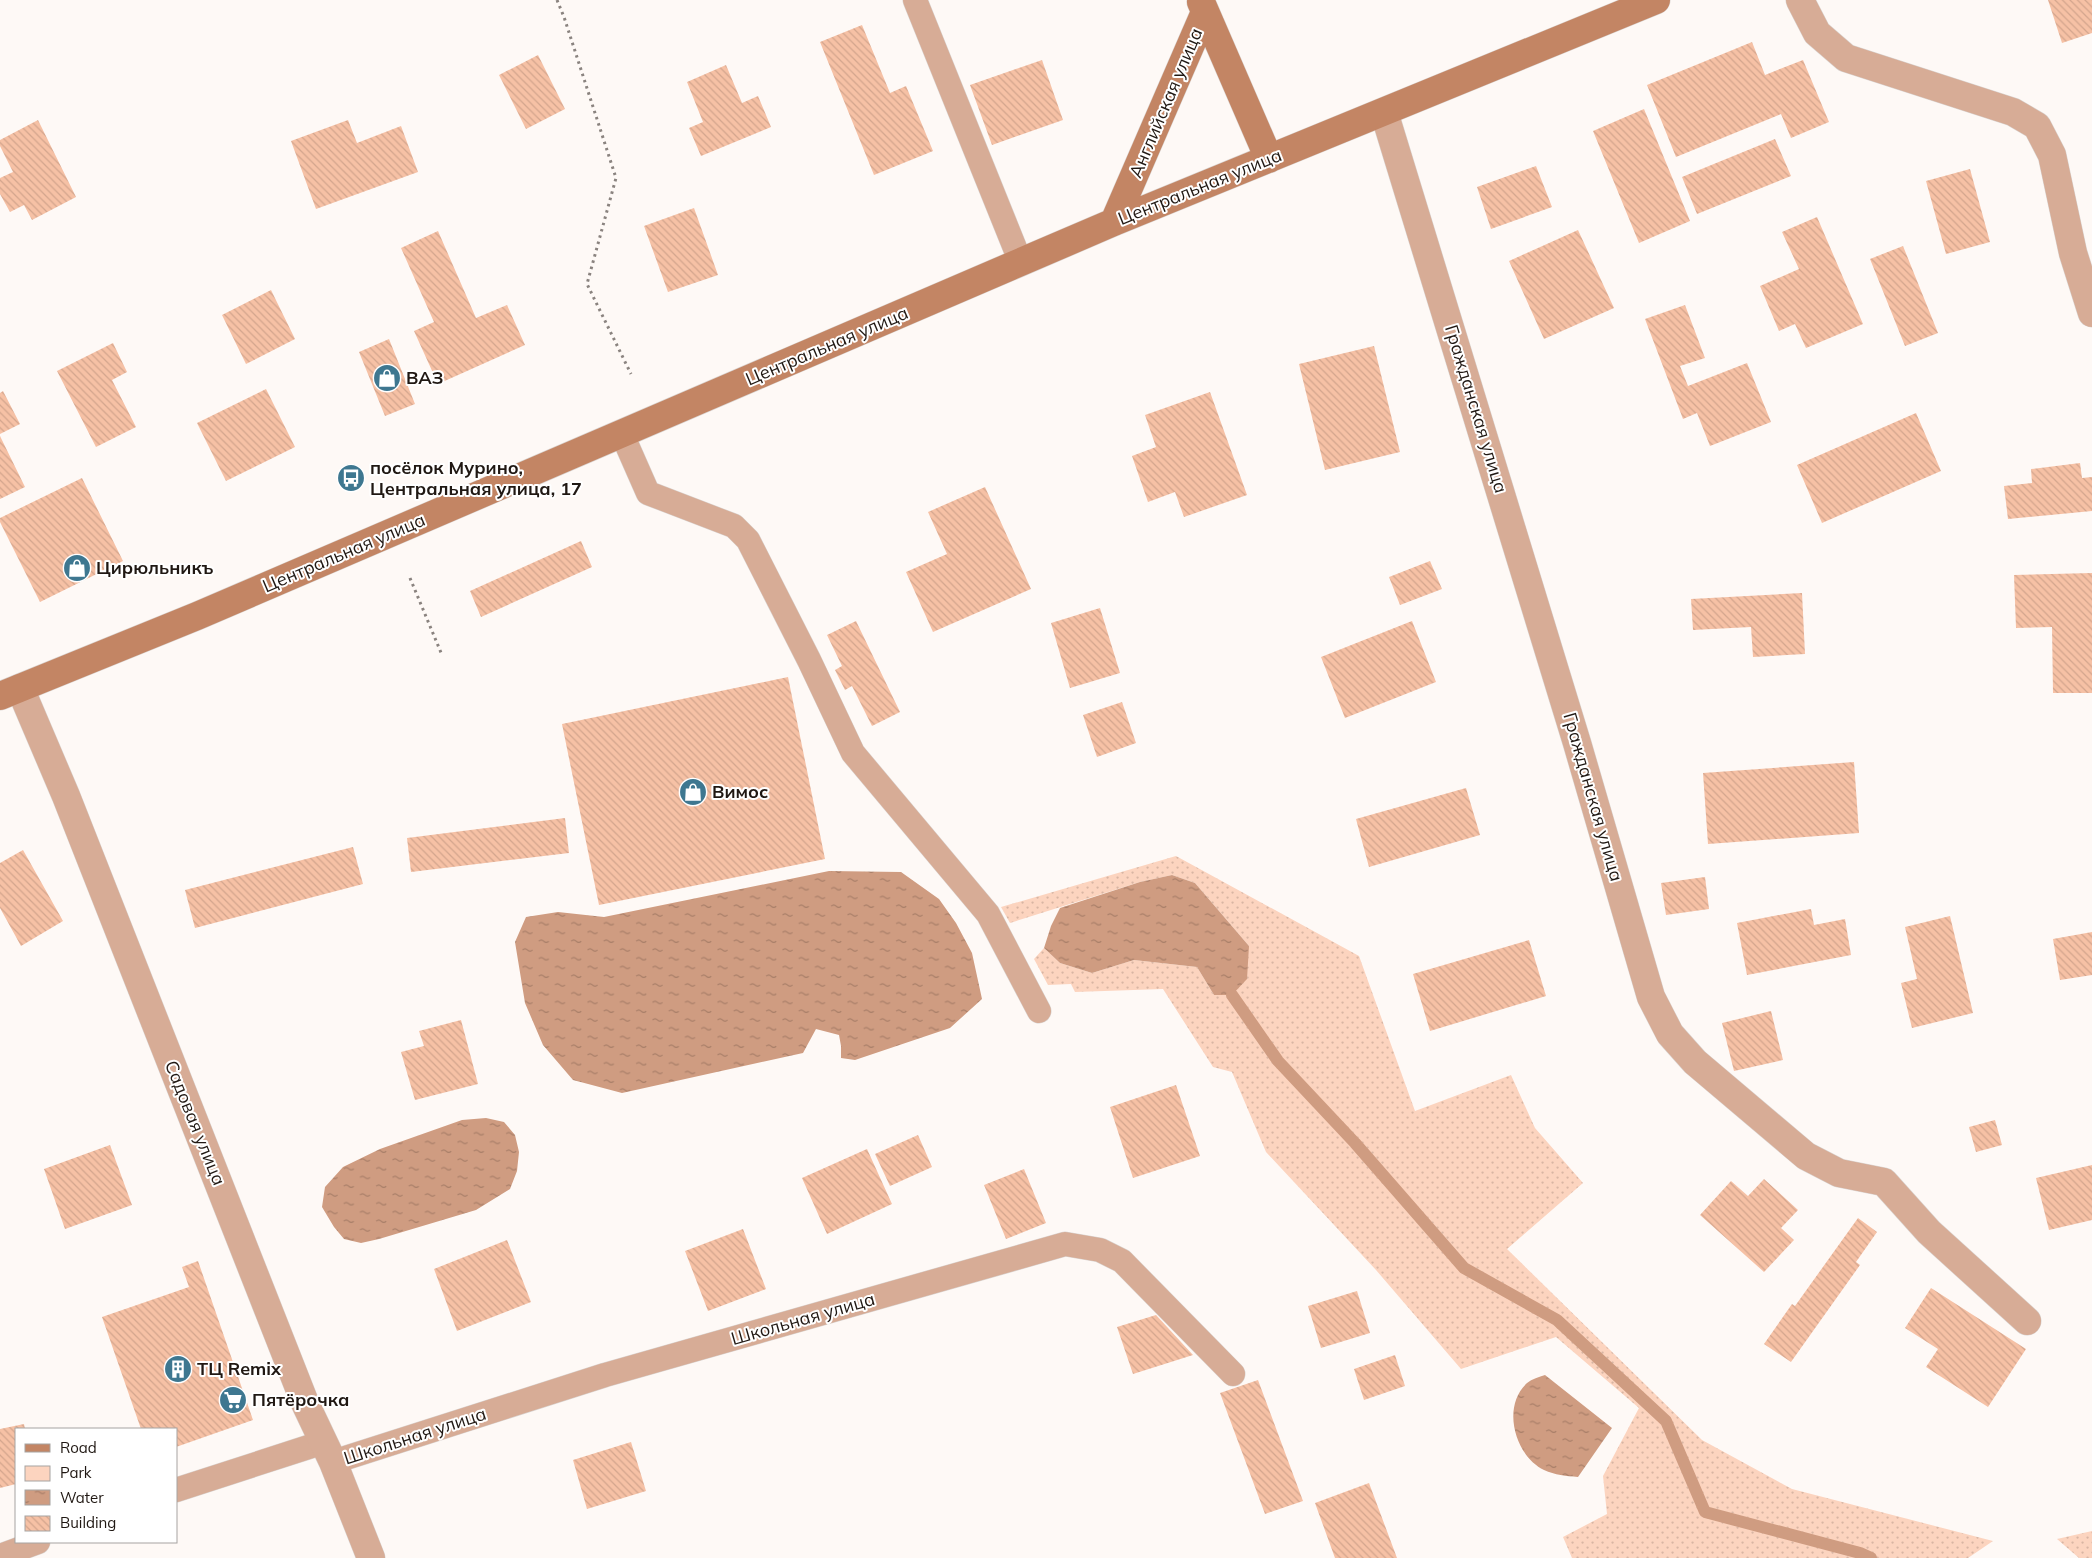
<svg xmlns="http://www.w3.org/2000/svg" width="2092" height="1558" font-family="Mulish,sans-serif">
<defs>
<pattern id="green-dots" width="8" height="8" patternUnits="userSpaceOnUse" patternTransform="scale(1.25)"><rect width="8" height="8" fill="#fcd4bf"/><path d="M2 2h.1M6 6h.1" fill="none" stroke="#d8b5a3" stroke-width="1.8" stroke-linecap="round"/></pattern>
<pattern id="water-ripples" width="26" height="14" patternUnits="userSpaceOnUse" patternTransform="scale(1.25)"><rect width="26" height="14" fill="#cf9c81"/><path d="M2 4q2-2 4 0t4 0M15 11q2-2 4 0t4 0" fill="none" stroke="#a87e68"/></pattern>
<pattern id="building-back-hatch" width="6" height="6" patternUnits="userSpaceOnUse" patternTransform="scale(1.25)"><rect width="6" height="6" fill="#f6c1a5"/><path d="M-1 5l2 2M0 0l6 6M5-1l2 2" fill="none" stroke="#d3a58d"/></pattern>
</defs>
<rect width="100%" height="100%" fill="#fef9f6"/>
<path fill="url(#green-dots)" d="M1176 856 1359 956 1415 1111 1511 1075 1535 1128 1583 1183 1507 1249 1702 1440 1792 1489 1993 1541 1968 1558H1572L1563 1537 1607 1514 1603 1476 1639 1408 1556 1337 1461 1369 1376 1270 1266 1152 1232 1072 1213 1067 1163 989 1075 992 1071 984 1048 985 1034 959 1044 948 1060 963 1092 973 1134 960 1197 967 1214 995 1249 946 1195 883 1172 875 1140 882 1010 923 1001 907Z
M2092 1531V1558H2079L2057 1539Z"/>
<path fill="url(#water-ripples)" d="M829 871 901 872 939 899 956 923 972 953 982 999 950 1028 855 1060 841 1058V1046L839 1035 816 1029 803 1053 622 1093 573 1080 543 1045 525 1003 515 942 526 917 558 912 604 917Z
M1172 875 1195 883 1249 946 1247 979 1232 995H1214L1197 967 1134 960 1092 973 1060 963 1044 948 1051 926 1060 908 1140 882Z
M486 1118 504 1122 515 1135 519 1152 517 1171 510 1189 476 1210 379 1239 361 1243 344 1239 334 1227 322 1207 325 1187 343 1167 380 1149 462 1120Z
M1545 1375 1612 1428 1578 1477C1566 1476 1555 1475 1544 1470 1515 1456 1501 1407 1527 1383 1532 1379 1539 1377 1545 1375Z"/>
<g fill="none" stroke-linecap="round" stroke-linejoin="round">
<path stroke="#cf9c81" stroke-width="12" d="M1232 995 1278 1061 1355 1143 1464 1268 1557 1320 1666 1421 1705 1512 1860 1553 1871 1558"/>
</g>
<path fill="url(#building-back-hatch)" d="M2048 0H2092V33L2062 43Z
M862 25 890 93 906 86 933 151 874 175 820 42Z
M1752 42 1765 75 1803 60 1829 122 1791 138 1781 114 1676 157 1647 85Z
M538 55 565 109 526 129 499 75Z
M1042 60 1063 120 992 145 970 85Z
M726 65 742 103 758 96 771 127 701 156 689 128 703 122 687 82Z
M1644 109 1690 221 1639 243 1593 131Z
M38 120 76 197 32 220 24 205 10 212 0 194V178L13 172 0 146V140Z
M348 120 357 143 401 126 418 172 316 209 291 141Z
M1775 139 1791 176 1697 214 1682 177Z
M1536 166 1552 207 1491 229 1477 187Z
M1970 169 1990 242 1946 254 1926 181Z
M694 208 718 275 668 292 644 226Z
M1817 217 1863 324 1806 348 1795 324 1779 331 1760 286 1799 269 1782 232Z
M1578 230 1614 308 1544 339 1509 261Z
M438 231 476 318 507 305 525 345 438 384 414 331 434 322 401 248Z
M1903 246 1938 333 1905 346 1870 259Z
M271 290 295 339 246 364 222 315Z
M1685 305 1705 358 1680 366 1688 386 1747 363 1771 422 1710 446 1697 413 1683 419 1645 319Z
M389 339 415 404 385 416 359 352Z
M113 343 127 372 112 380 136 427 96 447 57 371Z
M1374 346 1400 452 1325 470 1299 364Z
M266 389 295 447 226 481 197 423Z
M3 391 20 424 0 434V393Z
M1210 392 1247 495 1184 517 1175 492 1148 502 1132 456 1156 447 1145 415Z
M1916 413 1941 471 1822 523 1797 465Z
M0 436 25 487 0 499Z
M2080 463 2082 478 2092 477V511L2008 519 2004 486 2032 483 2031 469Z
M82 478 123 561 40 602 0 522V518Z
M985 487 1031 589 933 632 906 572 947 554 928 512Z
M581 541 592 567 481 617 470 591Z
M1430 561 1442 589 1400 605 1389 577Z
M2092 573V693H2053L2052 627 2016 628 2014 575Z
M1802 593 1805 654 1753 657 1751 627 1693 630 1691 599Z
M1100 608 1120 673 1070 688 1051 623Z
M856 621 900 712 872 726 852 686 845 690 835 670 842 666 827 635Z
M1412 621 1436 682 1345 718 1321 657Z
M788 677 825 859 599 905 562 724Z
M1122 702 1136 743 1097 757 1083 715Z
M1854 762 1859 833 1708 844 1703 773Z
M1466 788 1480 835 1369 867 1356 819Z
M565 818 569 853 411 872 407 838Z
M353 847 363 884 195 928 185 890Z
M23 850 63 921 21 946 0 908V863Z
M1705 877 1709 909 1666 915 1661 883Z
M1811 909 1814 925 1845 919 1851 955 1747 975 1737 923Z
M1950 916 1973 1013 1912 1028 1901 983 1917 979 1905 927Z
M2092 932V975L2060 980 2053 939Z
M1529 940 1546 996 1430 1031 1413 974Z
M1771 1011 1783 1060 1734 1071 1722 1023Z
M461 1020 478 1084 415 1100 401 1052 424 1046 419 1031Z
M1176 1085 1200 1156 1133 1178 1110 1107Z
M1995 1120 2002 1145 1976 1152 1969 1127Z
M918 1135 932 1167 890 1186 875 1154Z
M110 1145 132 1205 65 1229 44 1169Z
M867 1149 892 1204 827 1234 802 1178Z
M2092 1165V1220L2049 1230 2036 1178Z
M1024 1169 1046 1223 1006 1239 984 1185Z
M1764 1179 1798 1210 1781 1228 1794 1240 1764 1272 1700 1215 1731 1181 1748 1196Z
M1858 1218 1877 1232 1856 1262 1860 1265 1791 1362 1764 1344 1792 1304 1795 1306Z
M743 1229 766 1289 708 1311 685 1251Z
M507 1240 531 1302 457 1331 434 1269Z
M198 1261 253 1420 176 1447V1429H141L102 1317 189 1287 182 1267Z
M1931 1288 2026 1349 1988 1407 1926 1367 1938 1349 1905 1328Z
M1357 1291 1370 1333 1321 1348 1308 1306Z
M1156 1315 1193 1355 1133 1374 1117 1327Z
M1395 1355 1405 1386 1364 1400 1354 1369Z
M1258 1380 1303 1501 1265 1514 1220 1393Z
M24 1424 25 1429H16V1484L0 1488V1429Z
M631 1442 646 1491 587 1509 573 1460Z
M1369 1483 1397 1558H1335L1315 1503Z"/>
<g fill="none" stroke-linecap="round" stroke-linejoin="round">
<g stroke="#dad5d2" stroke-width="25">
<path id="lane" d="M915 0 1021 263
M622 434 648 493 734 526 748 540 809 660 853 753 988 914 1039 1011
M333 1462 605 1375 1065 1244 1100 1250 1122 1261 1233 1374
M176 1490 324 1442
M0 1556 38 1542"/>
</g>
<g stroke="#dad5d2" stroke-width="29">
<path id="street" d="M1800 0 1817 33 1846 58 2013 112 2037 126 2052 155 2073 253 2092 313
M1384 112 1577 743 1651 997 1670 1034 1695 1062 1806 1156 1839 1173 1884 1182 1929 1232 2027 1321
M20 688 66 796 305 1403 333 1462 371 1558"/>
</g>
<g stroke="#dad5d2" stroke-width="29">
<path id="secondary" d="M1201 2 1269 159
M1114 222 1205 12
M0 696 197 616 1114 222 1656 0"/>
</g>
<path stroke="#8a837f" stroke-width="3" stroke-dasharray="2.5 4" stroke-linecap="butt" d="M557 0 564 17 616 178 587 284 631 374
M410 578 442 655"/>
<use href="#lane" stroke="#d7ac96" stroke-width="24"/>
<use href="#street" stroke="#d7ac96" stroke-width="28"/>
<use href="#secondary" stroke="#c38564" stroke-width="28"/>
</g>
<defs>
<g id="shop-disc" transform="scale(1.4375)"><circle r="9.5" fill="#3e7790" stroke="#fff"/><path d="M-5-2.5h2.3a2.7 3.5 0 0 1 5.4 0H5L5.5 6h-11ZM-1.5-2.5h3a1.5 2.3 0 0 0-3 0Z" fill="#fff"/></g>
<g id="bus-disc" transform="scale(1.4375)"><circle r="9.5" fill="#3e7790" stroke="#fff"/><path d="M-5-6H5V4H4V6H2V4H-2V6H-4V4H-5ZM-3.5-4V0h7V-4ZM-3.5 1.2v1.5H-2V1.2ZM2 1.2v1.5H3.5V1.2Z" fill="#fff"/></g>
<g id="building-disc" transform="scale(1.4375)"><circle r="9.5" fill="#3e7790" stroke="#fff"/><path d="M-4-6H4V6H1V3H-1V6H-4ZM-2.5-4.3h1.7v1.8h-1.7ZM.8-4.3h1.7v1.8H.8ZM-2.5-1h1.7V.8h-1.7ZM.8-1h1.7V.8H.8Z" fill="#fff"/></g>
<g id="supermarket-disc" transform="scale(1.4375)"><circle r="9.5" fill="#3e7790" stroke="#fff"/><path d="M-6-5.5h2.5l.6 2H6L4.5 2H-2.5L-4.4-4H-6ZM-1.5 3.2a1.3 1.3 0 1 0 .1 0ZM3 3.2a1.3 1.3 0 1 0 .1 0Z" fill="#fff"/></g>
</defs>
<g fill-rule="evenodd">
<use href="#shop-disc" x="387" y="378"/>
<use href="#bus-disc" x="351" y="478"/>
<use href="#shop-disc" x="77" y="568"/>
<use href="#shop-disc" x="693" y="792"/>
<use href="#building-disc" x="178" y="1369"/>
<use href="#supermarket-disc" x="233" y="1400"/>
</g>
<g text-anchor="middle" stroke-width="4" stroke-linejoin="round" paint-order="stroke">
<g font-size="18" fill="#201813" stroke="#fff">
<text transform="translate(1166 103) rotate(-67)" y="6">Английская улица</text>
<text transform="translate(1200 187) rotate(-22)" y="6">Центральная улица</text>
<text transform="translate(827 346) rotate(-23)" y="6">Центральная улица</text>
<text transform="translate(1476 409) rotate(73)" y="6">Гражданская улица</text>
<text transform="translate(344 553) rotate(-23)" y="6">Центральная улица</text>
<text transform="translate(1593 797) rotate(74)" y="6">Гражданская улица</text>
<text transform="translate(195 1123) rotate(68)" y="6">Садовая улица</text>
<text transform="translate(803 1319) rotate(-16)" y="6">Школьная улица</text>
<text transform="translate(415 1436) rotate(-18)" y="6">Школьная улица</text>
</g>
<g font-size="18" font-weight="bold" fill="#201813" stroke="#fff" text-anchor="start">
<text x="406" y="384">ВАЗ</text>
<text x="370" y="474">посёлок Мурино,<tspan x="370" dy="21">Центральная улица, 17</tspan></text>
<text x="96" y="574">Цирюльникъ</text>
<text x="712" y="798">Вимос</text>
<text x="197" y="1375">ТЦ Remix</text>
<text x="252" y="1406">Пятёрочка</text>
</g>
</g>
<rect x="15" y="1428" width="162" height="115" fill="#ffffff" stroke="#a6a3a1"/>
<rect x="25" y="1444" width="25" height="8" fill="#c38564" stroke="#a6a3a1"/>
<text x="60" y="1453" font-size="15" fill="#201813">Road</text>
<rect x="25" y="1466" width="25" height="15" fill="#fcd4bf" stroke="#a6a3a1"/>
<text x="60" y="1478" font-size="15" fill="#201813">Park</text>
<rect x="25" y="1490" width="25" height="15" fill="url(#water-ripples)" stroke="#a6a3a1"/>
<text x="60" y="1503" font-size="15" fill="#201813">Water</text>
<rect x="25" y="1516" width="25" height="15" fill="url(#building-back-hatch)" stroke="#a6a3a1"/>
<text x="60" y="1528" font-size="15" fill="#201813">Building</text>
</svg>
